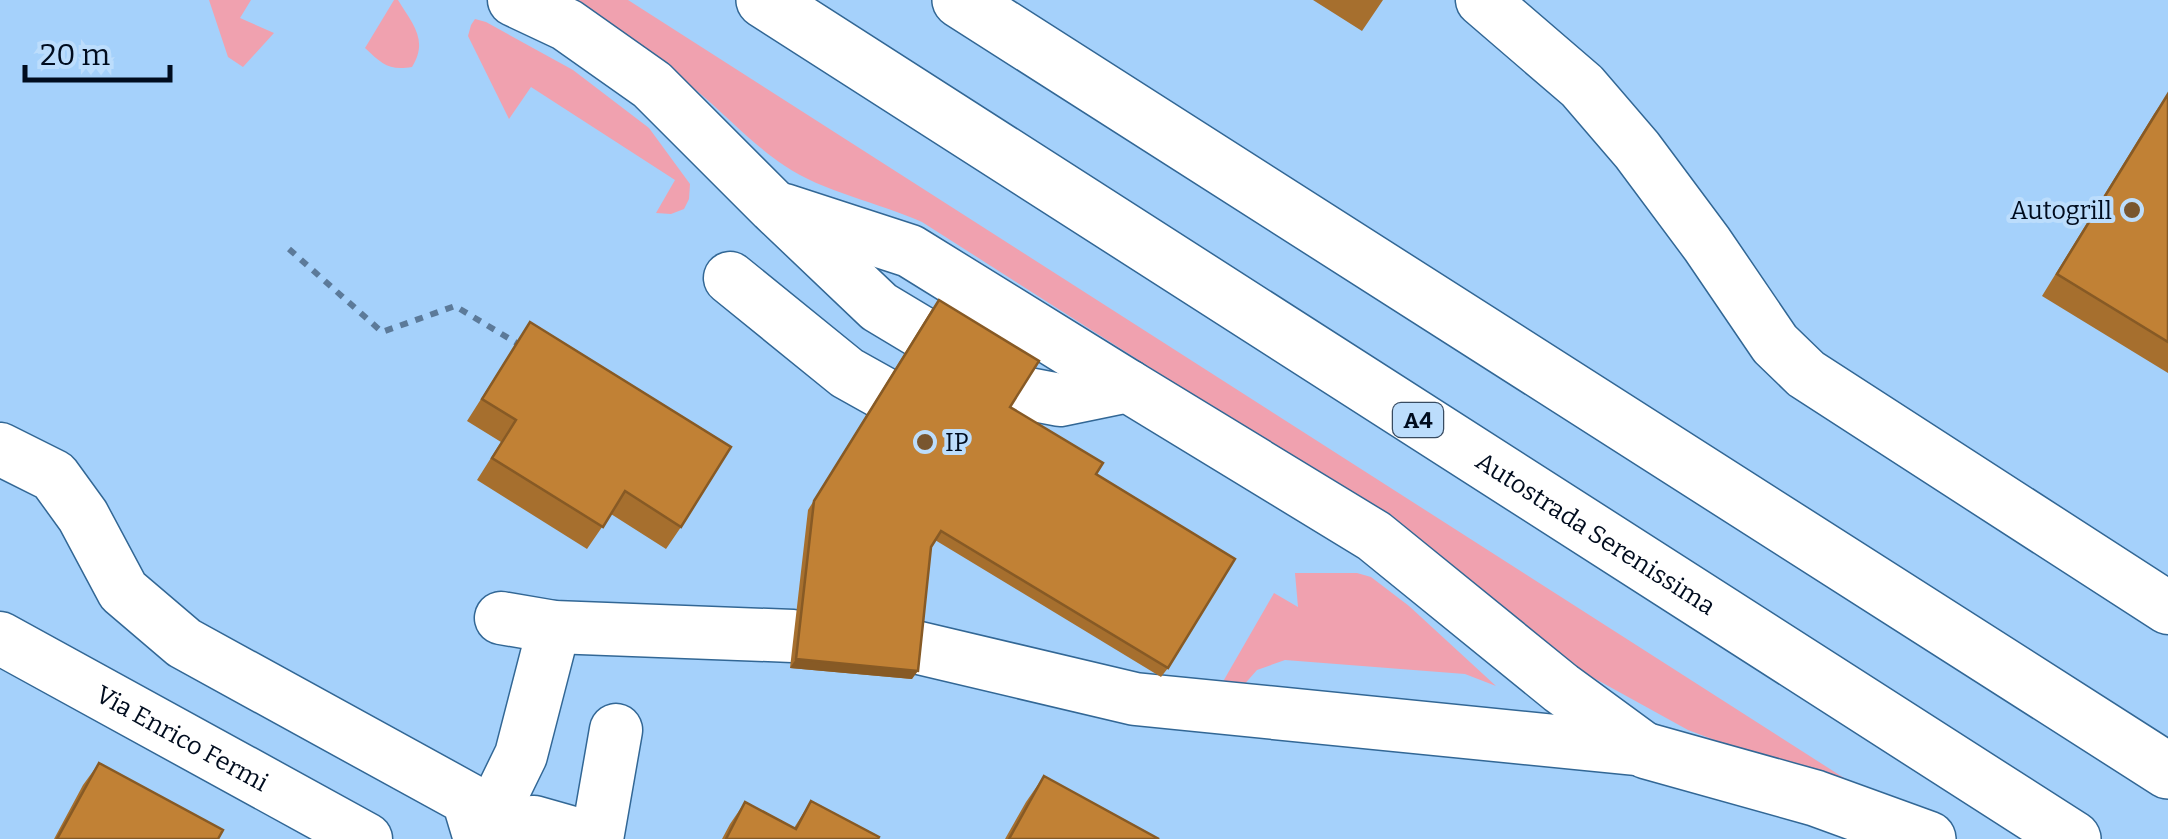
<svg xmlns="http://www.w3.org/2000/svg" width="2168" height="839" font-family="Bitter,serif">
<rect width="100%" height="100%" fill="#a5d1fb"/>
<path fill="#f0a1af" d="M209 0H251L240 18 274 33 243 67 228 57Z
M394 0H398C412 23 429 40 412 67 389 71 382 64 365 48Z
M571 0H628L1855 785 1749 753 1688 730 1581 671 1364 504 922 222C880 203 821 191 785 166 753 145 727 116 697 91 657 57 613 29 571 0Z
M475 19 486 22 573 70 649 128 690 184 689 199 684 209 671 214 656 213 675 180 531 87 509 119 468 36 471 25Z
M1295 573H1357L1371 577 1409 606 1496 686 1465 674 1285 660 1257 670 1234 696 1217 692 1274 593 1298 607Z"/>
<g fill="none" stroke-linecap="round" stroke-linejoin="round">
<g stroke="#326795" stroke-width="55">
<g id="minor">
<path d="M514 0 567 25 652 85 774 207 879 307 919 331"/>
<path d="M1482 0 1582 86 1637 150 1707 244 1775 344 1806 374 2168 608"/>
<path d="M784 210 910 251 1128 386"/>
<path d="M730 278 847 373 881 392"/>
<path d="M1018 392 1060 400 1128 386 1374 536 1561 688 1647 751"/>
<path d="M0 449 54 476 83 516 123 591 184 643 468 799 480 839"/>
<path d="M501 618 554 627 793 636"/>
<path id="s1" d="M0 638 366 839"/>
<path d="M915 647 1135 699 1645 750"/>
<path d="M480 839 521 755 554 627"/>
<path d="M480 839 505 824 534 822 594 839"/>
<path d="M597 839 616 730"/>
</g>
</g>
<g stroke="#326795" stroke-width="58">
<g id="highway">
<path id="s2" d="M764 0 2073 839"/>
<path d="M960 0 2168 771"/>
<path d="M1647 751 1815 798 1928 839"/>
</g>
</g>
<path stroke="#5c7a99" stroke-width="6" stroke-dasharray="8 8" stroke-linecap="butt" d="M289 249 382 332 455 306 520 345"/>
<use href="#minor" stroke="#fff" stroke-width="52"/>
<use href="#highway" stroke="#fff" stroke-width="55"/>
</g>
<path fill="#a66f2e" d="M1313 0H1383L1362 31Z
M2168 94V373L2042 296 2154 114Z
M932 309 1010 407 1096 474 1168 668 1161 677 935 540 931 547 912 679 790 668 808 510Z
M530 322 681 527 666 549 611 514 587 549 477 480 501 442 467 421Z
M99 763 218 839H54L83 785Z
M1044 776 1159 839H1005L1026 802Z
M811 801 878 839H722L730 824 745 802 794 828Z"/>
<path fill="#875a25" d="M796 659 918 671 912 679 790 668Z"/>
<path fill="#c18135" stroke="#875a25" stroke-width="2.5" d="M2168 94V342L2057 274Z
M939 300 1039 361 1010 407 1103 463 1096 474 1235 559 1168 668 941 531 931 547 918 671 796 659 814 501Z
M530 322 731 447 681 527 625 491 603 527 492 458 516 420 482 399Z
M99 763 223 830 218 839H57Z
M1044 776 1159 839H1009Z
M811 801 879 837 878 839H726L745 802 796 829Z"/>
<g fill="#79562f" stroke="#bcddfc" stroke-width="4">
<circle cx="2132" cy="210" r="10"/>
<circle cx="925" cy="442" r="10"/>
</g>
<g text-anchor="middle" stroke-width="8" stroke-linejoin="round" paint-order="stroke">
<rect fill="#bcddfc" stroke="#384b61" stroke-width="2.5" x="1393" y="403" width="50" height="34" rx="8"/>
<g font-size="22" font-weight="bold" fill="#000c1e">
<text x="1418" y="428">A4</text>
</g>
<g font-size="25" fill="#000c1e" stroke="#bcddfc" text-anchor="end">
<text x="2112" y="219">Autogrill</text>
<text x="945" y="451" text-anchor="start">IP</text>
</g>
<g font-size="25" fill="#000c1e" stroke="#bcddfc">
<text dy="9" stroke="none"><textPath href="#s2" startOffset="988">Autostrada Serenissima</textPath></text>
<text dy="9" stroke="none"><textPath href="#s1" startOffset="208">Via Enrico Fermi</textPath></text>
</g>
</g>
<path d="M25 65v15h145v-15" fill="none" stroke="#000c1e" stroke-width="5"/>
<text x="40" y="65" font-size="30" fill="#000c1e" stroke="#bcddfc" stroke-width="8" paint-order="stroke">20 m</text>
</svg>
